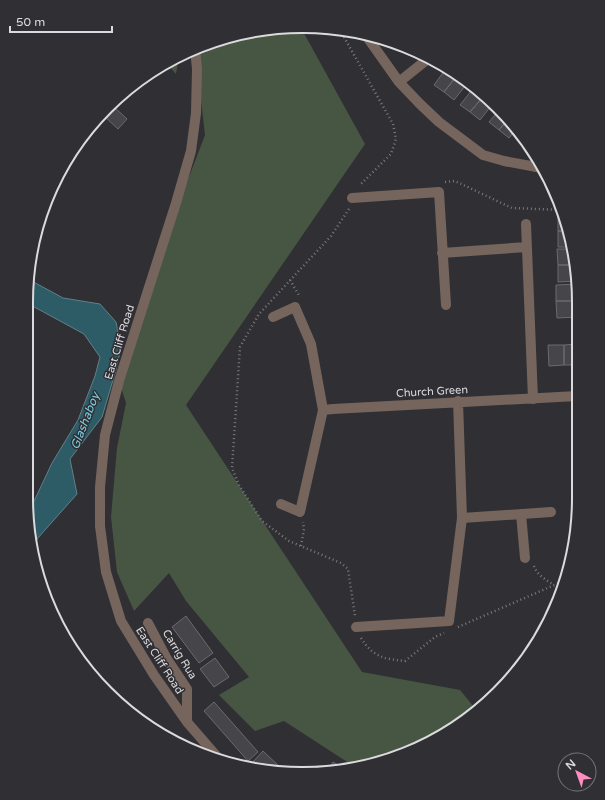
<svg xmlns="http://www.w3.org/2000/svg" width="605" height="800" font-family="'Varela Round',sans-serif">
<rect width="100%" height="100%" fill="#302f34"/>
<path fill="#475642" d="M300 26 365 144 186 405 362 672 460 690 474 707 452 730 392 759 355 767 284 721 255 731 219 695 249 677 186 601 169 573 134 611 117 572 111 517 117 448 126 403 119 381 158 258 205 135 195 48 248 31Z
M179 57 176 74 166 63Z"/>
<path fill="#2d5b66" stroke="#61818a" d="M28 279 63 298 100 304 116 322 121 347 116 370 102 417 70 459 77 494 37 539 33 552 28 514 52 463 78 420 95 376 100 357 84 334 27 303Z"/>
<path fill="#45454a" stroke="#6b6a70" d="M445 70 455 78 444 92 434 85Z
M455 78 465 86 454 100 444 92Z
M472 90 482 98 470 112 460 105Z
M482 98 491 106 480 120 470 112Z
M113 106 127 119 118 129 103 115Z
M500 109 508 119 499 130 489 122Z
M508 119 516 129 509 138 499 130Z
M558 214H564L568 231H558Z
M558 231H568L572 247H558Z
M557 249H572L576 265H558Z
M558 265H576L577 281 558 282Z
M577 284V301H556V285Z
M556 301H577V317L557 318Z
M577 344V365H564V345Z
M548 345H564V365L549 366Z
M186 616 213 653 199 663 172 627Z
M215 658 229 677 214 687 200 669Z
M214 702 258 752 248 761 204 711Z
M463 718 465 719 452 730Z
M263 751 281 768 278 771 258 769 252 763Z
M333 762 345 769 328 772Z"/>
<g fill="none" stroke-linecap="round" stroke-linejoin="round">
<path stroke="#7a7a7e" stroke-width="2.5" stroke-dasharray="1 3" stroke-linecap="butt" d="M340 30 393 124 396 139 391 154 360 185
M445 182 455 181 512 208 563 210
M349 209 331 236 259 314 240 347 232 468 239 485 262 521 289 541 341 563 348 569 355 616
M290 280 300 297
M301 546 304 529 303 522
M534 566C537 575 546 580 554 585
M458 627 566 580
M361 638C373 657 384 659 405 661L435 637 444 633"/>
<path stroke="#75655d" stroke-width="10" d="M365 34 399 82 420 104 439 122 483 155 504 161 542 168
M195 48 197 69 196 113 191 151 176 203 119 381 105 435 100 487V526L106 572 121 621 154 675 187 722 219 759
M399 82 429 58
M535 167 536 156
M352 198 439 192 446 305
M526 224 533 399
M442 253 526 247
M273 317 295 307 311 344 323 410 300 512 281 504
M323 410 333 409 577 396
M521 514 525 558
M462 518 551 512
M148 623 167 659 187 689V722
M356 627 449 621 462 518 458 401"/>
</g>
<g text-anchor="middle" stroke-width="3" stroke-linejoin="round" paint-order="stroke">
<g font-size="11" fill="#dbdbde" stroke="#302f34">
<text transform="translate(119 342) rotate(-73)" y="4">East Cliff Road</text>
<text transform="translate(432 391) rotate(-3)" y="4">Church Green</text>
<text transform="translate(180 654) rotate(59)" y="4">Carrig Rua</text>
<text transform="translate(160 660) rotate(57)" y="4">East Cliff Road</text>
</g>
<g font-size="12" font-style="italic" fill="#7ccee0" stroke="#302f34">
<text transform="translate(85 421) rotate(-69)" y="4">Glashaboy</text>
</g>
</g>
<path d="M0 0H605V800H0ZM302 33H303A269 269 0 0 1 572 302V498A269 269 0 0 1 303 767H302A269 269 0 0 1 33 498V302A269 269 0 0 1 302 33Z" fill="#302f34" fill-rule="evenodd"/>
<path fill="none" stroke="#dbdbde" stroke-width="2" d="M302 33H303A269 269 0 0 1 572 302V498A269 269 0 0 1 303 767H302A269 269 0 0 1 33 498V302A269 269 0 0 1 302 33Z"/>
<g transform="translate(577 772) rotate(319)"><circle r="19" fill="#302f34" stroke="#747478"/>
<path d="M0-3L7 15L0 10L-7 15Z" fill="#fd8ebf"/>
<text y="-6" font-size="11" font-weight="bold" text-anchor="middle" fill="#dbdbde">N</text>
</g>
<path d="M10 26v6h102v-6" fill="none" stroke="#dbdbde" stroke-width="2"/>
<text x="16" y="26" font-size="12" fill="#dbdbde" stroke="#302f34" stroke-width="3" paint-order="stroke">50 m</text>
</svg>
